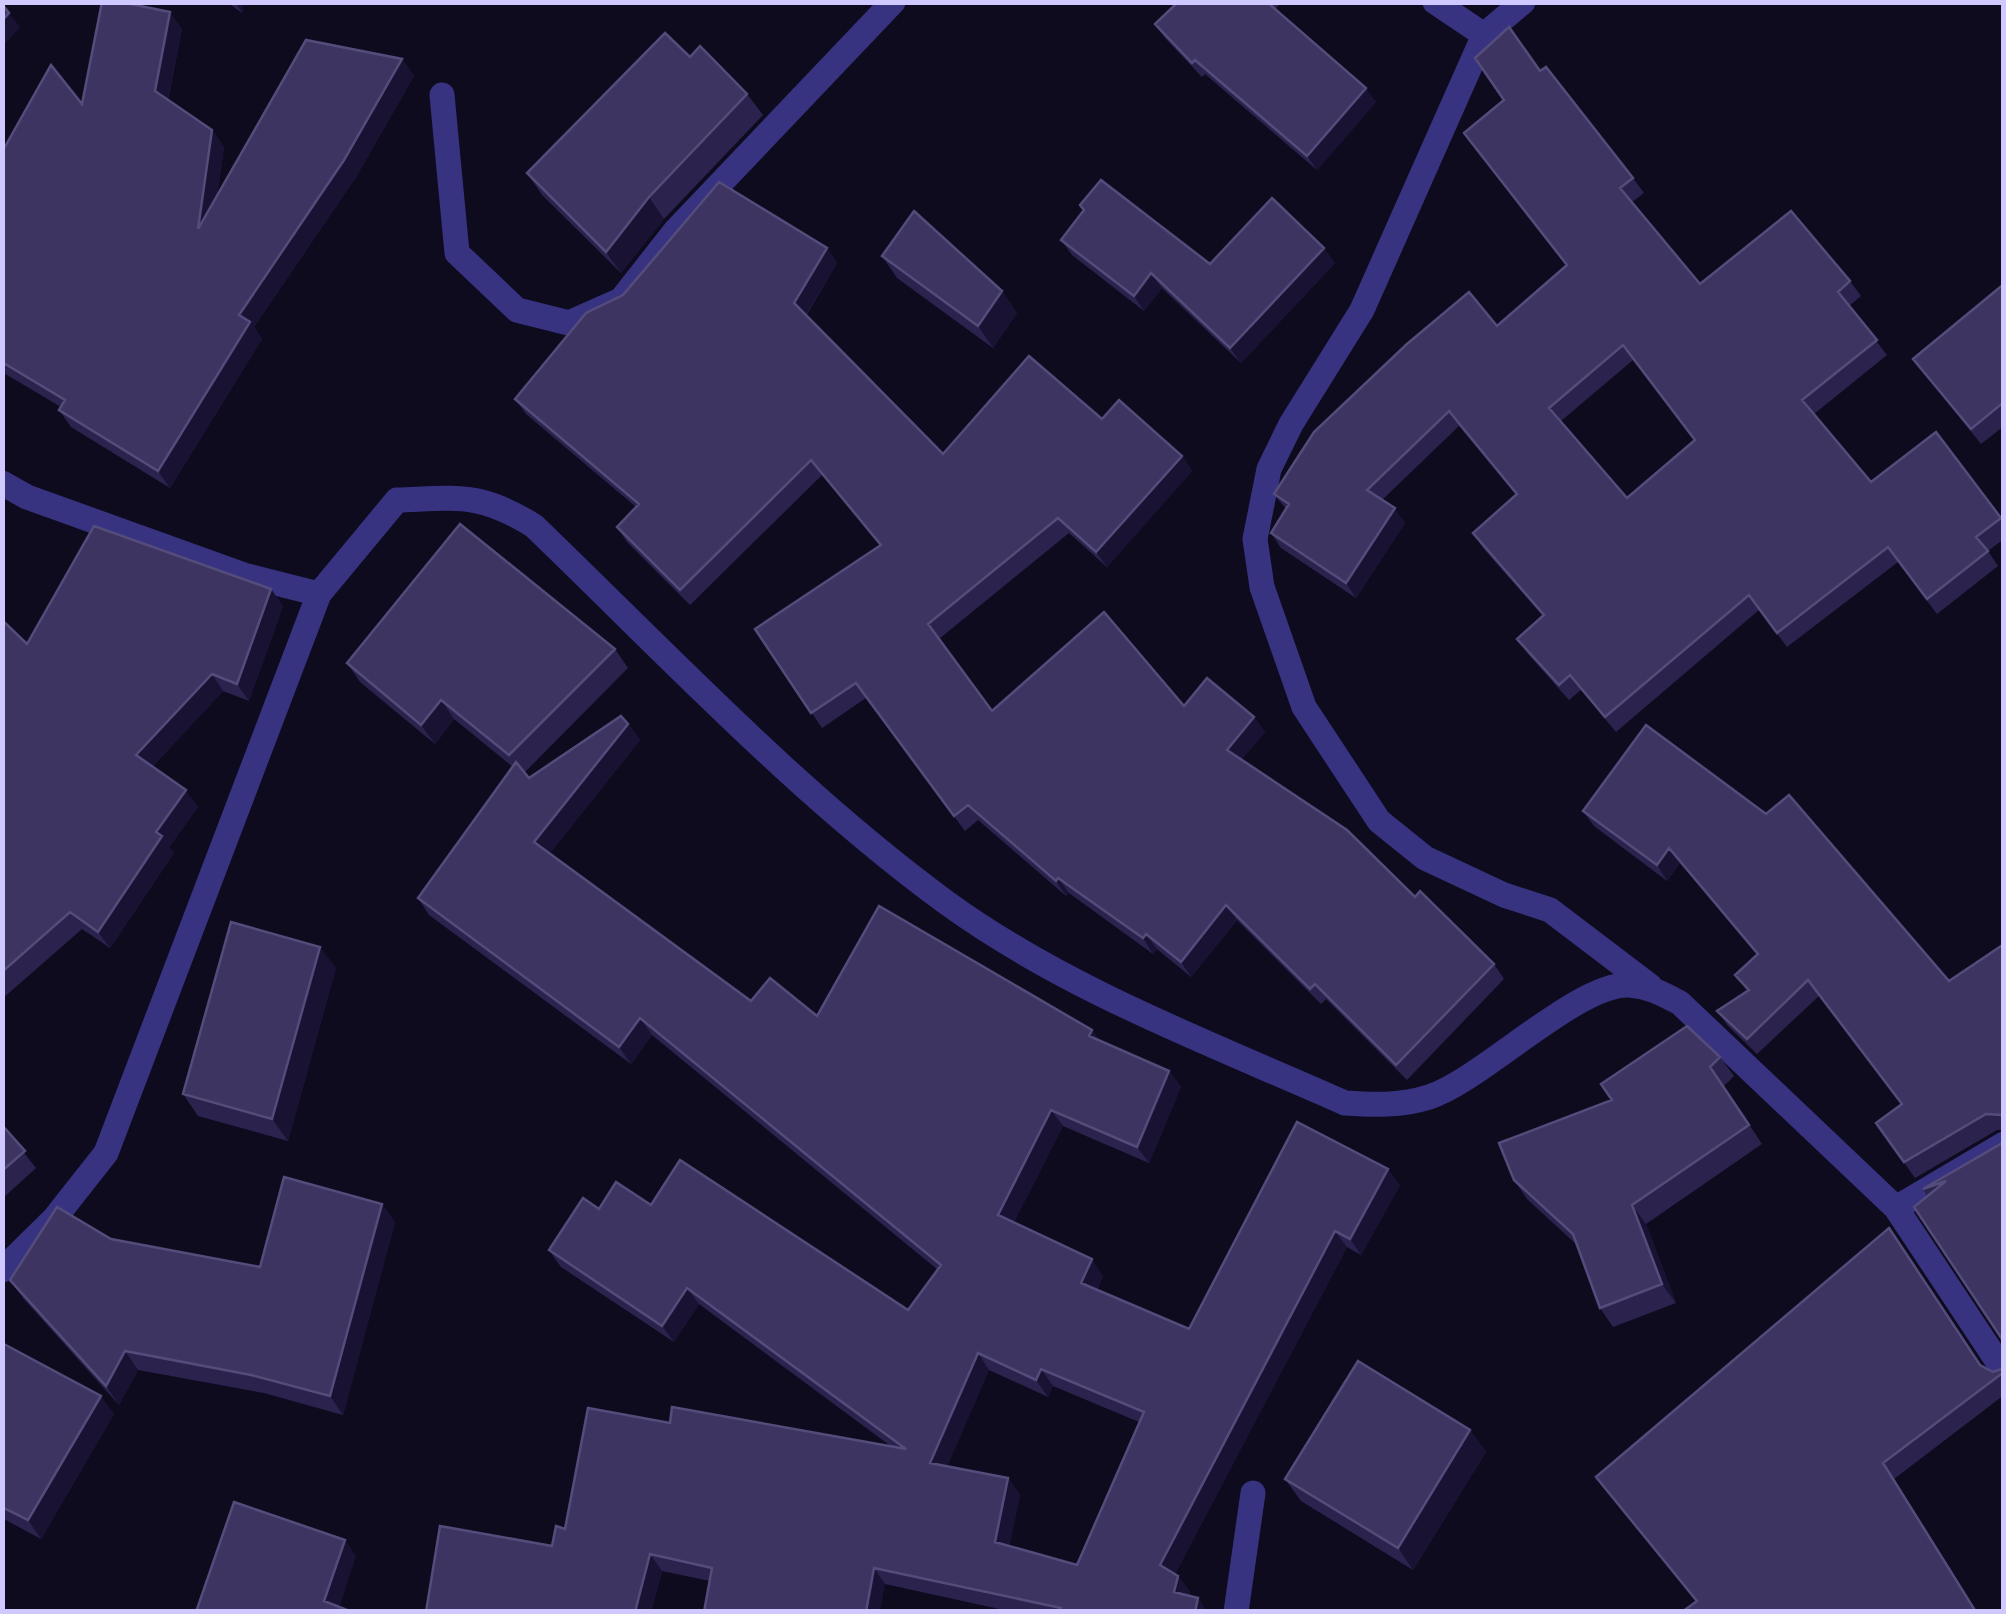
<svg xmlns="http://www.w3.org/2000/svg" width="2006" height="1614" font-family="Figtree,sans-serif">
<rect width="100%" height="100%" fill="#0f0b1f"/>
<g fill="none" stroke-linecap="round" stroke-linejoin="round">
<path stroke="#373381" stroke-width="25" d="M1435 2 1484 35
M1523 2 1484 35 1362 310 1291 424 1269 469 1255 539 1262 587 1304 707 1379 821 1425 858 1504 895 1550 910 1650 986
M442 95 457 253 517 310 569 323 621 300 676 230 893 2
M2 483 27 497 244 575 319 594
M1896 1208 2004 1144
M2 1270 54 1219 106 1153 319 594 397 500C458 498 480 492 534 526 668 655 797 793 947 903 1067 990 1210 1043 1345 1103 1374 1105 1401 1106 1429 1097 1482 1080 1577 983 1629 985 1649 986 1663 994 1680 1003L1896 1208 2004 1371
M1236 1612 1253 1493"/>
</g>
<path fill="#2b234e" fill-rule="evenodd" d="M227 2H244L242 13Z
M1178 2H1282L1275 9 1376 102 1317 170 1205 74 1202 77 1165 38 1155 24Z
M182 29 168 100 212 130 224 147 217 196 402 59 414 76 356 177 254 327 262 339 170 488 71 427 59 410 61 407 2 372V152L82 104Z
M690 57 747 94 763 115 664 219 621 273 542 195 527 173Z
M1540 71 1633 178 1644 193 1632 202 1700 284 1850 281 1861 296 1849 306 1887 355 1814 414 1871 482 1936 432 2004 521V539L1988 551 1998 566 1937 614 1898 562 1787 647 1759 610 1616 732 1581 690 1569 700 1528 654 1517 639 1543 616 1483 548 1473 533 1516 495 1459 426 1382 500 1405 523 1356 598 1281 548 1271 533 1286 509 1274 494 1497 326 1567 266 1464 133ZM1633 360 1694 440 1627 498 1561 421Z
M1080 205 1210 264 1335 263 1241 363 1162 288 1144 311 1072 255 1061 240 1084 211Z
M827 248 837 263 806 316 943 454 1102 419 1182 456 1192 471 1107 567 1069 533 939 639 992 711 1184 706 1254 717 1265 732 1241 760 1415 897 1494 964 1504 979 1407 1080 1326 999 1321 1004 1237 920 1191 977 1157 949 1153 954 1069 893 1066 896 978 820 965 831 866 698 822 728 755 629 880 546 822 475 690 605 627 542 617 527 636 507 526 414 515 399Z
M882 256 1002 291 1017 313 993 348 897 278Z
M2004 284V426L1981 444 1913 359Z
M271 589 283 606 249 701 223 691 152 767 198 807 169 847 174 853 110 948 82 929 2 999V620L27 644Z
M615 649 628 668 525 772 529 778 628 724 640 740 550 853 751 1001 817 1016 1092 1030 1100 1041 1169 1071 1181 1087 1149 1163 1063 1126 1014 1222 1103 1276 1097 1290 1189 1329 1400 1185 1361 1255 1347 1247 1175 1574 1178 1576 1190 1592 1189 1596 1198 1598 1207 1612H1013L885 1584 710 1581 662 1571 651 1612H426L552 1546 565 1529 670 1423 892 1447 699 1304 674 1342 561 1267 549 1250 599 1209 651 1205 908 1310 938 1270 652 1035 631 1064 429 915 418 898 513 767 454 719 435 744 360 682 347 663ZM989 1370 1048 1397 1053 1386 1139 1422 1077 1565 1009 1546 1020 1495 1008 1478 947 1466Z
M1583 811 1949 981 2004 944V1130H1997L1915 1178 1876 1123 1902 1104 1819 996 1757 1054 1728 1026 1717 1011 1747 991 1735 975 1757 955 1680 863 1667 881 1594 826Z
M336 968 288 1141 198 1116 183 1094Z
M1720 1057 1734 1076 1724 1086 1762 1144 1646 1224 1676 1303 1613 1327 1600 1308 1577 1245 1527 1199 1514 1180 1612 1100Z
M2 1125 36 1168 2 1199Z
M2002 1143 2004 1342 1923 1189Z
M382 1204 395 1222 343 1415 264 1393 138 1370 119 1405 23 1298 10 1280 111 1239 260 1267Z
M2 1343 114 1414 41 1539 2 1518Z
M1981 1365 1993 1372 2004 1368V1395L1894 1479 1977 1612H1682L1696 1602 1596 1477Z
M1470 1430 1486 1452 1413 1570 1301 1501 1285 1479Z"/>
<path fill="#191233" d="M235 2H244L242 13Z
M170 12 182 29 166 108 155 91Z
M9 13 20 27 2 47V21Z
M402 59 414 76 356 177 254 327 262 339 170 488 158 471 239 315Z
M1366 88 1376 102 1317 170 1307 156Z
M212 130 224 147 210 245 198 229Z
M649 197 664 219 621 273 606 252Z
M827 248 837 263 804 318 794 303Z
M1324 248 1335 263 1241 363 1230 348Z
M1151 273 1162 288 1144 311 1134 296Z
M1002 291 1017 313 993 348 978 326Z
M1182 456 1192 471 1107 567 1096 552Z
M1395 508 1405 523 1356 598 1346 583Z
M271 589 283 606 249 701 237 684Z
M212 674 223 691 147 772 136 755Z
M441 700 454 719 435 744 421 725Z
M1254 717 1265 732 1237 765 1227 750Z
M628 724 640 740 546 858 534 842Z
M186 790 198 807 169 847 174 853 110 948 98 932 156 832Z
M1669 848 1680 863 1667 881 1657 865Z
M1058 878 1069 893 1066 896 1056 881Z
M1226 905 1237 920 1191 977 1181 962Z
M1146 934 1157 949 1153 954 1143 938Z
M320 947 336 968 288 1141 272 1119Z
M640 1018 652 1035 631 1064 619 1047Z
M1092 1030 1104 1046 1089 1036Z
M1169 1071 1181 1087 1149 1163 1137 1147Z
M1051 1110 1063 1126 1010 1231 998 1215Z
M1388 1169 1400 1185 1361 1255 1350 1239Z
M382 1204 395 1222 343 1415 330 1396Z
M1632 1205 1646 1224 1676 1303 1662 1284Z
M1335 1231 1347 1247 1171 1582 1160 1565Z
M1092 1259 1103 1276 1092 1300 1081 1283Z
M687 1288 699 1304 674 1342 662 1326Z
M125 1351 138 1370 119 1405 106 1386Z
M978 1353 989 1370 942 1479 930 1463Z
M1041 1369 1053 1386 1048 1397 1036 1380Z
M101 1396 114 1414 41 1539 28 1520Z
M1470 1430 1486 1452 1413 1570 1398 1548Z
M1883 1463 1894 1479 1977 1612H1976Z
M1008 1478 1020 1495 1007 1559 995 1542Z
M345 1540 356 1556 338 1612 324 1601Z
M650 1554 662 1571 651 1612H635Z
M874 1568 885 1584 880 1612H866Z
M1178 1576 1190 1592 1186 1608 1174 1592Z
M1198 1598 1207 1612H1195Z"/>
<path fill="#3d3461" stroke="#544c7a" stroke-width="2.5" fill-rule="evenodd" d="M102 2H121L170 12 155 91 212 130 198 229 306 40 402 59 344 160 239 315 250 322 158 471 59 410 65 400 2 362V152L51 65 82 104Z
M1178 2H1267L1366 88 1307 156 1195 60 1192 63 1155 24Z
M2 4 9 13 2 21Z
M1509 27 1540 71 1546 67 1633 178 1620 188 1700 284 1791 211 1850 281 1838 292 1877 340 1802 400 1871 482 1936 432 2001 518 1976 537 1988 551 1927 599 1888 547 1777 633 1749 595 1605 717 1570 675 1559 685 1517 639 1544 615 1473 533 1517 494 1449 411 1367 490 1395 508 1346 583 1271 533 1289 504 1274 494 1314 432 1407 344 1469 292 1497 326 1567 265 1464 133 1504 100 1475 58ZM1623 345 1695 440 1627 498 1549 408Z
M665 33 690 57 700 46 747 94 649 197 606 252 527 173Z
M1101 180 1210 264 1272 198 1324 248 1230 348 1151 273 1134 296 1061 240 1084 210 1080 205Z
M719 182 827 248 794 303 943 454 1029 356 1102 419 1119 400 1182 456 1096 552 1058 518 928 624 992 711 1104 612 1184 706 1207 678 1254 717 1227 750 1347 830 1415 897 1420 891 1494 964 1396 1065 1315 984 1310 989 1226 905 1181 962 1146 934 1143 938 1058 878 1056 881 968 805 954 816 856 683 811 713 755 629 881 545 811 460 680 590 617 527 639 504 515 399 586 313 623 295Z
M914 211 1002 291 978 326 882 256Z
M2004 284V402L1971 429 1913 359Z
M460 524 615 649 509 755 441 700 421 725 347 663Z
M94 526 271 589 237 684 212 674 136 755 186 790 156 832 162 836 98 932 70 912 2 972V620L27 644Z
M621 716 628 724 534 842 751 1001 770 978 817 1016 879 906 1092 1030 1089 1036 1169 1071 1137 1147 1051 1110 998 1215 1092 1259 1081 1283 1189 1329 1297 1122 1388 1169 1350 1239 1335 1231 1160 1565 1178 1576 1174 1592 1198 1598 1195 1612H1060L1061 1608 874 1568 866 1612H704L712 1568 650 1554 635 1612H426L440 1526 552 1546 556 1526 565 1529 588 1408 670 1423 672 1407 906 1449 687 1288 662 1326 549 1250 583 1198 599 1209 616 1182 651 1205 680 1160 908 1310 941 1265 640 1018 619 1047 418 898 516 762 529 778ZM978 1353 1036 1380 1041 1369 1144 1412 1077 1565 995 1542 1008 1478 930 1463Z
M1646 725 1766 814 1789 795 1949 981 2004 944V1118L2002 1115 1986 1114 1904 1162 1876 1123 1902 1104 1808 980 1747 1039 1717 1011 1749 990 1735 975 1758 954 1669 848 1657 865 1583 811Z
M231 922 320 947 272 1119 183 1094Z
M1687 1026 1720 1057 1710 1067 1749 1125 1632 1205 1662 1284 1600 1308 1573 1234 1514 1180 1499 1143 1612 1100 1601 1084Z
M2 1125 25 1151 2 1171Z
M2004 1139V1342L1914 1207 1946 1181 1923 1189 2002 1143Z
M284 1177 382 1204 330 1396 251 1375 125 1351 106 1386 10 1280 57 1207 111 1239 260 1267Z
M1889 1228 1980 1365 1993 1372 2004 1368V1372L1883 1463 1976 1612H1682L1697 1601 1596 1477Z
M2 1343 101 1396 28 1520 2 1507Z
M1358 1361 1470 1430 1398 1548 1285 1479Z
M234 1502 345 1540 324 1601 352 1612H196Z"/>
<rect width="2006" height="1614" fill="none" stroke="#d0c9ff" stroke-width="10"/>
</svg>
